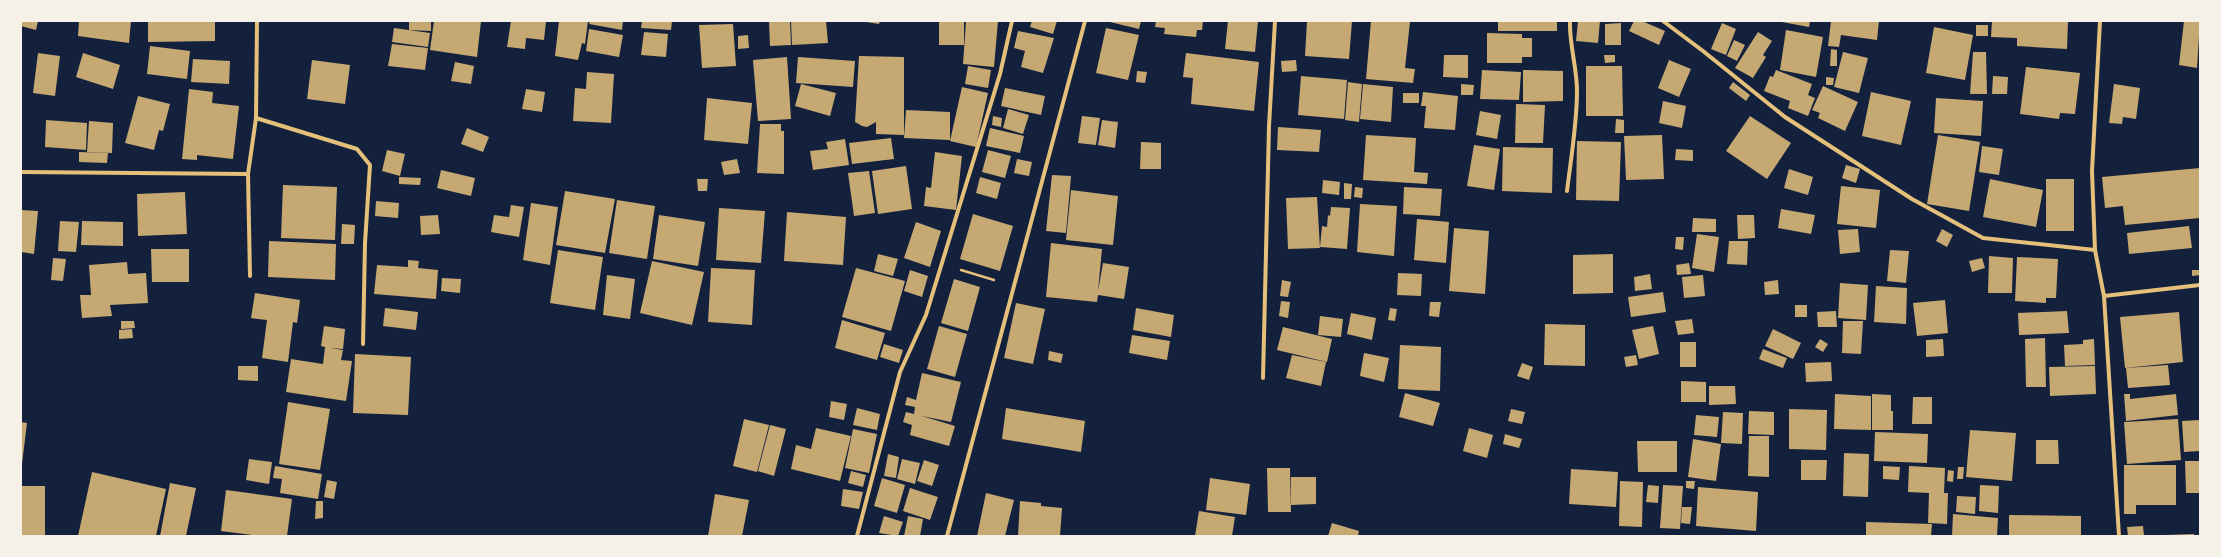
<svg xmlns="http://www.w3.org/2000/svg" width="2221" height="557" font-family="'DejaVu Sans',sans-serif">
<rect width="100%" height="100%" fill="#14213d"/>
<path fill="#c6a872" d="M21 21H38L36 30 21 26Z
M79 21H131L129 43 78 36Z
M148 21H215V41L148 42Z
M409 21H431V31L409 30Z
M434 21H481L477 57 430 50Z
M511 21H546L544 40 526 38 525 49 507 47Z
M559 21H588L585 44 582 43 578 60 555 56Z
M590 21H623L622 30 589 24Z
M642 21H672L671 30 641 28Z
M769 21H790L791 45 770 46Z
M791 21H826L828 43 792 45Z
M860 21H880L879 24Z
M939 21H964V45H939Z
M966 21H998L994 67 963 64Z
M1032 21H1057L1053 34 1030 27Z
M1106 21H1141L1139 29Z
M1156 21H1203L1202 30H1197L1196 37 1164 34 1165 28 1155 27Z
M1228 21H1258L1255 52 1225 49Z
M1307 21H1352L1349 59 1305 56Z
M1371 21 1410 22 1405 68 1415 69 1413 83 1366 79Z
M1498 21H1557V31H1498Z
M1578 21H1600L1598 43 1576 41Z
M1634 21H1642L1665 31 1659 45 1629 31Z
M1776 21H1810L1809 27Z
M1831 21H1879L1877 40 1841 35 1839 47 1828 46Z
M1992 21H2068L2067 49 2017 46V38L1991 37Z
M2184 21H2200L2197 68 2179 65Z
M1621 23V45H1605V24Z
M1722 23 1736 29 1726 55 1711 49Z
M733 24 736 66 702 68 699 25Z
M1976 25H1988V36H1976Z
M1934 27 1973 35 1965 80 1926 73Z
M394 28 430 33 428 47 392 42Z
M1106 28 1139 35 1128 80 1096 73Z
M589 29 623 35 619 57 586 51Z
M1786 30 1823 37 1816 77 1780 70Z
M1018 31 1054 38 1043 73 1021 67 1025 51 1014 48Z
M644 32 668 34 666 57 641 55Z
M1758 32 1772 41 1763 55 1766 57 1753 78 1735 68Z
M1487 33 1522 34V38H1532V57H1522V63H1487Z
M748 35 749 48 738 49V36Z
M1734 40 1745 45 1737 61 1727 56Z
M392 44 428 48 425 70 388 66Z
M150 46 190 51 187 79 147 74Z
M1831 49 1837 50V66H1830Z
M1843 52 1868 58 1859 93 1834 87Z
M1973 52H1986L1987 94H1970Z
M38 53 60 56 55 96 33 93Z
M83 53 120 65 113 89 76 77Z
M1186 53 1259 62 1254 111 1191 104 1193 78 1183 77Z
M1444 55H1468V78L1443 77Z
M1604 55H1615V62L1605 63Z
M859 56 904 57V135L876 134V122L867 127 862 126 855 122Z
M787 57 791 119 758 121 753 60Z
M798 57 855 61 853 87 796 83Z
M193 59 230 61 229 84 191 82Z
M312 60 350 65 345 104 307 99Z
M1296 60 1297 71 1282 72 1281 61Z
M1669 60 1691 69 1679 97 1658 88Z
M455 62 474 66 471 84 451 81Z
M968 66 991 70 988 88 965 84Z
M1586 66H1622L1623 116H1586Z
M2026 67 2080 73 2075 114 2060 113 2059 119 2020 114Z
M1482 70 1521 72 1519 100 1480 99Z
M1523 70 1563 71V101L1523 102Z
M1776 70 1812 84 1808 95 1815 98 1808 116 1788 108 1790 101 1764 91 1770 76 1773 77Z
M1137 71 1147 72 1145 83 1136 82Z
M587 72 614 74 611 123 573 121 575 88 586 89Z
M1301 76 1347 80 1344 119 1298 115Z
M1993 76 2008 77 2007 94H1992Z
M1826 77 1834 78 1833 85H1826Z
M1348 82 1362 84 1359 122 1345 120Z
M1733 82 1750 95 1746 101 1729 88Z
M801 84 836 93 830 116 795 106Z
M1363 84 1393 87 1391 122 1360 119Z
M1461 84 1474 85 1473 95H1461Z
M2114 84 2140 88 2136 119 2123 117 2122 124 2109 123Z
M1823 86 1858 102 1845 131 1818 118 1820 113 1812 110Z
M962 87 988 93 976 147 950 141Z
M1005 88 1045 96 1041 115 1001 106Z
M189 89 213 92 212 103 239 106 233 159 197 155V160L182 159Z
M526 89 545 92 542 112 522 109Z
M1423 92 1458 96 1455 130 1424 128 1426 106H1421Z
M1871 92 1911 101 1901 145 1862 136Z
M1403 93H1419V103H1403Z
M138 96 170 104 163 131 159 130 154 150 125 143Z
M707 98 752 103 748 144 704 140Z
M1936 98 1983 101 1981 136 1934 133Z
M1663 101 1686 106 1682 128 1659 123Z
M1516 104 1545 105 1543 143H1515Z
M1008 109 1029 115 1023 134 1003 128Z
M906 110 950 112V140L904 138Z
M1480 111 1501 115 1497 139 1476 135Z
M993 116 1002 118 1001 127 992 125Z
M1082 116 1100 118 1096 145 1078 143Z
M1750 116 1791 143 1767 179 1726 151Z
M1616 119 1624 120V133H1615Z
M46 120 87 123 86 150 45 147Z
M1102 120 1118 122 1115 148 1098 145Z
M89 121 113 123 112 153 87 152Z
M760 124H781V131H784V174L757 173Z
M1278 127 1321 130 1319 152 1277 150Z
M467 128 489 137 483 152 461 144Z
M990 128 1024 136 1020 153 986 146Z
M1366 135 1416 138 1414 172 1428 173 1427 184 1363 180Z
M1662 135 1664 179 1626 180 1624 136Z
M1938 135 1980 142 1969 211 1927 204Z
M891 138 894 159 852 164 849 143Z
M845 139 849 165 813 170 810 151 828 149 826 142Z
M1577 141 1621 142 1619 201 1576 200Z
M1141 142 1161 143V169H1140Z
M1474 145 1500 149 1494 190 1467 186Z
M1982 146 2003 149 1999 175 1979 172Z
M1503 147 1553 148 1552 193 1502 191Z
M1676 149 1693 150V161L1675 160Z
M387 150 405 154 400 176 382 171Z
M988 150 1011 156 1005 178 982 172Z
M79 152 108 153 107 163 79 162Z
M935 152 962 156 956 210 924 206 926 187 931 188Z
M737 159 740 173 724 175 721 162Z
M1017 159 1032 162 1029 176 1014 173Z
M1846 165 1860 169 1856 183 1842 178Z
M906 166 912 209 878 214 872 171Z
M2200 168V218L2125 225 2123 206 2105 208 2102 177Z
M1789 169 1813 177 1808 195 1784 188Z
M441 170 475 178 471 196 437 188Z
M869 171 875 213 854 216 848 173Z
M1052 175 1071 176 1066 233 1046 231Z
M399 177 421 178 420 185 399 184Z
M980 177 1001 183 997 199 976 193Z
M697 179H708L707 191H698Z
M1990 179 2043 190 2036 227 1983 217Z
M2046 179H2074V231H2046Z
M1323 180 1340 182 1339 195 1322 193Z
M1344 183 1352 184 1351 199H1344Z
M283 185 337 187 335 240 281 238Z
M1841 186 1880 190 1876 228 1837 224Z
M1355 187 1363 188 1362 198 1354 197Z
M1404 187 1442 189 1440 216 1403 214Z
M1071 190 1118 196 1113 245 1066 240Z
M565 191 615 199 605 253 556 245Z
M185 192 187 234 138 236 137 194Z
M1317 197 1320 248 1288 249 1286 198Z
M617 200 655 206 647 259 609 253Z
M376 201 399 203 398 218 375 216Z
M531 203 558 207 550 265 523 260Z
M1360 204 1397 206 1394 256 1357 252Z
M511 205 524 207 519 237 491 232 494 215 509 217Z
M1331 207 1350 208 1347 249 1320 247 1322 226 1327 227 1328 215 1330 216Z
M719 208 765 211 761 263 716 260Z
M1781 209 1815 215 1811 234 1778 228Z
M21 210 38 211 34 254 21 252Z
M787 212 846 217 843 265 784 261Z
M973 214 1013 226 1000 271 960 259Z
M438 215 440 234 421 235 420 216Z
M659 215 705 222 698 266 653 259Z
M1737 215H1754L1755 238 1738 239Z
M1693 218 1716 219V232H1692Z
M1417 219 1449 222 1446 263 1414 260Z
M60 221 79 222 76 252 58 251Z
M82 221 123 222V246L81 245Z
M916 222 941 231 930 267 904 258Z
M342 224 355 225 354 244H341Z
M2189 226 2192 248 2129 254 2127 233Z
M1454 228 1489 231 1485 294 1449 291Z
M1858 229 1860 252 1840 254 1838 230Z
M1942 229 1953 235 1947 247 1936 241Z
M1697 234 1719 237 1714 272 1692 268Z
M1676 237H1684L1683 250 1675 249Z
M269 241 336 244 335 280 268 277Z
M1729 241H1748L1747 265 1727 264Z
M1051 243 1102 249 1098 291 1103 263 1129 267 1124 299 1098 295 1097 302 1046 297Z
M151 249H189V282H152Z
M558 250 603 257 595 310 550 303Z
M1890 250 1909 251 1906 283 1887 281Z
M878 254 898 259 893 276 874 271Z
M1613 254V293L1573 294V255Z
M1989 256 2013 258 2012 293H1988Z
M2017 257 2058 259 2056 298H2046V303L2015 301Z
M53 258 66 259 63 281 51 280Z
M1982 258 1985 268 1972 272 1969 261Z
M408 260 419 261 418 268 438 270 436 299 374 294 377 265 408 267Z
M652 261 704 272 692 325 640 313Z
M127 262 128 274 146 273 148 303 110 305 112 316 82 318 80 295H91L89 265Z
M1689 263 1691 274 1677 275 1676 265Z
M711 268 755 270 752 325 708 322Z
M856 268 905 281 891 331 842 317Z
M910 270 928 276 922 297 904 291Z
M2192 270H2200V275L2192 276Z
M1398 273 1422 274 1421 296 1397 295Z
M1650 274 1652 289 1635 291 1634 277Z
M607 275 635 279 630 319 603 315Z
M1703 275 1705 296 1684 298 1682 277Z
M442 278 461 279 460 293 441 291Z
M954 279 980 287 968 331 941 323Z
M1282 280 1291 282 1288 297 1280 296Z
M1778 280 1779 294 1765 295 1764 282Z
M1840 283 1868 285 1866 320 1838 318Z
M1876 286 1907 288 1906 324 1874 322Z
M1663 292 1666 312 1631 317 1628 297Z
M255 293 300 300 297 323 293 322 288 362 262 358 267 320 251 318Z
M1945 300 1948 333 1917 336 1913 303Z
M1281 301 1290 302 1288 318 1279 316Z
M1430 302H1441L1439 317 1429 316Z
M1016 303 1045 309 1033 364 1004 358Z
M1795 305H1807V317H1795Z
M385 308 418 312 416 330 383 326Z
M1136 308 1174 315 1171 337 1133 330Z
M1390 308 1397 309 1395 321 1388 320Z
M1836 311 1837 327H1818L1817 312Z
M2067 311 2069 333 2019 335 2018 313Z
M2179 312 2183 362 2125 368 2120 317Z
M1351 313 1376 318 1372 340 1347 334Z
M1320 316 1343 319 1341 337 1318 335Z
M1692 319 1694 333 1678 335 1675 321Z
M842 320 885 333 877 360 835 348Z
M121 321H134L135 328 121 329Z
M1843 321H1863L1861 354 1842 353Z
M1545 324 1585 325V366L1544 365Z
M324 326 345 329 343 349 330 348 343 350 341 360 352 361 346 401 286 392 291 359 323 364 325 347 321 346Z
M939 326 967 334 955 377 927 369Z
M1653 326 1659 354 1639 359 1632 330Z
M1283 327 1332 339 1327 362 1277 350Z
M132 329 133 338 119 339V330Z
M1773 329 1801 343 1793 359 1765 346Z
M1132 335 1170 341 1167 360 1129 353Z
M2045 338 2046 387H2026L2025 339Z
M1820 339 1828 344 1823 352 1815 347Z
M1943 339 1944 356 1926 357V340Z
M2094 339 2095 365 2065 366 2064 345 2083 344V340Z
M1680 342H1696V367H1680Z
M884 344 903 350 899 363 880 357Z
M1400 345 1441 347 1440 391 1398 389Z
M1763 349 1787 358 1783 368 1759 359Z
M1049 351 1063 354 1061 363 1048 360Z
M1364 353 1389 358 1384 382 1360 376Z
M355 354 411 357 408 415 353 413Z
M1292 355 1326 362 1321 386 1286 378Z
M1636 355 1638 365 1626 367 1624 357Z
M1831 362 1832 381 1806 382 1805 363Z
M1522 363 1533 367 1529 380 1517 376Z
M2168 365 2170 385 2128 388 2126 368Z
M238 366H258V381L238 380Z
M2095 366 2096 394 2050 396 2049 367Z
M922 373 961 382 951 422 922 416 955 426 949 446 910 435 912 425 903 422 906 412 914 414 915 407 905 405 907 397 916 400Z
M1681 381 1706 382V402H1681Z
M1709 386H1735L1736 404 1709 405Z
M1405 393 1440 403 1433 426 1399 417Z
M1835 394 1871 396V430L1834 429Z
M1872 394 1891 395V411H1893V430H1872Z
M2124 394H2130V399L2176 394 2178 415 2126 421Z
M1913 397H1932V424H1912Z
M831 401 847 404 844 420 829 417Z
M288 402 330 409 320 470 279 464Z
M857 408 880 414 877 430 853 425Z
M1006 408 1085 421 1081 452 1002 439Z
M1511 409 1525 412 1522 424 1508 421Z
M1789 409 1827 410 1826 450 1789 449Z
M1749 411 1774 412V435L1748 434Z
M1723 412 1743 413 1742 444 1721 443Z
M1696 415 1719 417 1717 437 1694 435Z
M744 419 769 425 757 472 733 466Z
M2178 419 2181 460 2127 464 2124 422Z
M2200 420V451L2184 452 2182 421Z
M21 422 27 423 22 464 21 463Z
M770 425 786 429 774 476 758 471Z
M816 428 851 436 840 481 791 469 796 445 811 449Z
M1469 428 1493 435 1487 458 1463 451Z
M853 429 877 434 869 473 845 468Z
M1970 430 2016 433 2012 481 1966 477Z
M1875 432 1928 434 1927 463 1874 461Z
M1505 434 1522 439 1519 448 1503 444Z
M1749 436H1769V477L1748 476Z
M1693 439 1721 444 1716 481 1688 477Z
M2036 440H2058L2059 464H2036Z
M1637 441H1677V472H1638Z
M1844 453 1869 454 1868 497 1843 496Z
M888 454 899 457 896 478 884 476Z
M249 459 272 462 269 484 246 480Z
M902 459 920 463 915 484 897 479Z
M924 460 939 465 932 486 917 481Z
M1801 460H1827L1826 480H1801Z
M2185 461H2200V493H2186Z
M2124 465H2176V505H2136V514H2124Z
M275 466 322 474 318 499 280 493 282 479 273 478Z
M1883 466 1900 467 1899 480 1883 479Z
M1909 466 1945 468 1944 493H1948L1947 524 1928 523 1929 493 1908 492Z
M1958 467H1964L1963 479H1957Z
M1267 468H1290L1291 512H1268Z
M1571 469 1618 472 1616 507 1569 504Z
M1948 470 1954 471 1953 482 1947 481Z
M851 471 866 475 863 487 848 483Z
M92 472 166 489 156 536H78Z
M1291 477H1316V504L1291 505Z
M882 478 905 485 897 513 874 506Z
M1210 478 1250 484 1246 515 1206 510Z
M327 480 337 482 334 499 324 497Z
M1620 481 1643 482 1642 527 1619 526Z
M1686 481H1695L1694 489 1686 488Z
M170 483 196 488 186 536H160Z
M1648 485 1659 486 1658 503 1646 502Z
M1663 485 1683 486 1680 529 1660 528Z
M1980 485 1999 486 1998 513 1979 511Z
M21 486H45V536H21Z
M1698 487 1758 492 1756 531 1696 526Z
M910 488 938 497 930 520 903 511Z
M843 489 863 492 859 509 841 506Z
M226 490 292 499 287 536H259L221 531Z
M986 493 1014 500 1005 536H977Z
M715 494 749 500 742 536H708Z
M1957 496 1976 497 1975 514 1956 512Z
M316 501H323V518L315 519Z
M1020 501 1041 503V506L1062 508 1060 536H1018Z
M1682 507H1692L1690 524 1681 523Z
M1199 511 1235 517 1232 536H1195Z
M1953 514 1998 518 1997 536H1952Z
M2009 515 2081 516V536H2009Z
M884 516 903 522 898 536 879 533Z
M908 516 923 519 920 536H904Z
M1866 522 1932 524 1931 536H1866Z
M1332 523 1359 531 1358 536H1328Z
M2143 526 2144 536H2128L2127 527Z
M2194 534V536H2165V535Z"/>
<g fill="none" stroke-linecap="round" stroke-linejoin="round">
<path stroke="#e5c07b" stroke-width="2.5" d="M961 270 994 280"/>
<path stroke="#e5c07b" stroke-width="4" d="M1663 21 1703 51 1785 117 1912 199 1983 238 2095 250
M2100 21 2092 171 2095 250 2104 296 2119 536
M256 118 357 149 370 165 365 243 363 344
M21 172 248 174
M1567 191C1571 158 1577 124 1577 91 1577 67 1569 44 1570 21
M250 276 248 174 256 118 257 21
M2104 296 2200 285
M1263 378 1269 126 1275 21
M857 536 900 372 926 315 1000 74 1012 21
M947 536 1085 21"/>
</g>
<rect width="2221" height="557" fill="none" stroke="#f6f1e7" stroke-width="44"/>
</svg>
